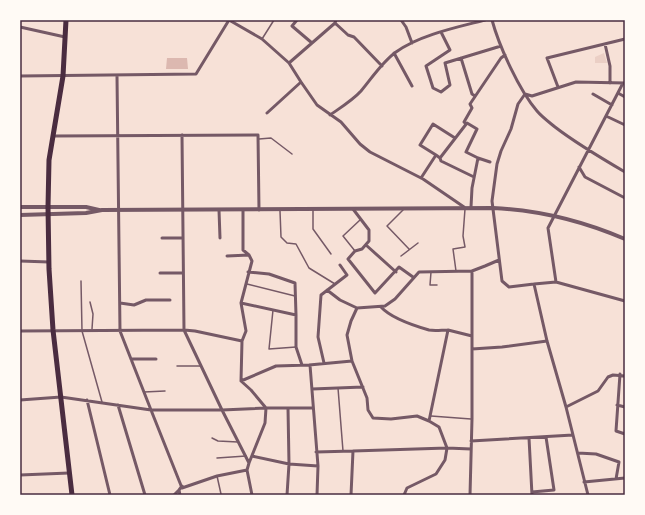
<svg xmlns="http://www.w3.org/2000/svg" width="645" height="515" font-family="'Noto Sans',sans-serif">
<rect width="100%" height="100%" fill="#f7e1d7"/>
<path fill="#ebcfc5" d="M604 53 607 63H595V57Z"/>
<path fill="#dcb8b0" d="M167 58H187L188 69H166Z"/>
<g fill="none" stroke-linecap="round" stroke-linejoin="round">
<path stroke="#755966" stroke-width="1.5" d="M262 39 274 20
M259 139 271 138 292 154
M313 209V229L331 254
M404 209 387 226 409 249
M280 211 281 237 287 243 296 244 309 268 335 284
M355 251 343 236 360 220
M401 256 418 243
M456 271 453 249 465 247 463 236 465 209
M431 272 430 285H437
M81 281 82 331 102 402
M247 284 295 296
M90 302 93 314 92 329
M273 310 269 349 296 347
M177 366H201
M338 388 343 451
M144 392 165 391
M431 416 471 419
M212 438 218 441 238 442
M217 458 246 456
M217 476 221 494"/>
<path stroke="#755966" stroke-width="3" d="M229 20 262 39 289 63 301 82 317 105 341 122 360 144 370 152 423 179 464 207
M297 20 292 26 312 43
M401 20 406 27 412 43
M492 20C499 46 519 90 537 111 542 117 549 122 555 127 577 144 601 158 625 172
M335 23 348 35 354 37 382 66
M20 27 65 37
M441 32 450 50 426 66 433 88 441 92 450 85 445 63 501 46
M605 44 610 66V83
M394 53 412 86
M461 58 472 94 475 96
M289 63 335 23 336 20
M20 76 196 74 229 20
M117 76 120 331 151 410H222L266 408H313
M558 87 547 58 625 39
M618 93 625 97
M593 94 612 105
M267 113 301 82
M330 115C340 108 353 100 361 91 372 78 382 62 396 52 419 35 458 27 485 20
M606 116 625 125
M466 124 464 122 472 108 470 104 501 58 505 55
M182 135 184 330 222 410 249 463 247 470 252 495
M53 136 258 135 259 210
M436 155 420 145 433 124 455 138
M440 158 441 161 474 177
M579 167 585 177 625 198
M421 178 436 155 440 158 467 123 477 129 466 152 478 158 490 162
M471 207 472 188 478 158
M353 209 369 230V241L362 249 355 251 348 259 375 293 399 267 413 277
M219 210 220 238
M243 210V250L249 255 252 261 241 303 296 315V347L302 365
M162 238H183
M366 245 396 272
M227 256 249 255
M20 261 49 262
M248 272 269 274 295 283 296 315
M160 273H183
M556 282 625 301
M534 284 509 287 502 281 492 201 497 164 501 151 511 129 518 104 525 94 532 96 576 82 625 83
M327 290 340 300 357 308
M120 303 134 305 146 300H170
M241 303 246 331 242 341
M381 307C391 318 415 326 429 330 435 331 442 330 448 330
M20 331 184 330 195 331 242 341 241 381 276 366 309 365 352 361
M472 349 502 347 547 341
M131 359H156
M324 363 318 337 321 295 347 275 340 265
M310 365 318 466 317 495
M620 374 616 431 625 434
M241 381 251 390 266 408 265 423 249 463
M312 389 363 387
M20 400 61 397 151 410 182 488 217 476 247 470
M87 400 110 495
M118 405 145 495
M617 405 625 407
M566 407 598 391 608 377 613 375 625 376
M429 421 448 330 472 336
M529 438 532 495
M471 441 573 435
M353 451 447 448 471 449
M316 452 353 451 351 495
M578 453 596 454 619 462 616 479
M252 456 289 464 318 466
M20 475 69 473
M584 482 625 478
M532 492 554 490 546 437
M174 495 179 490
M180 495 179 490 182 486
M287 495 289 464 288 408
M404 495 407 488 436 474 445 460 447 448 439 427 429 421 417 416 391 419 373 418 368 410 367 398 352 361 347 335 351 321 357 308 385 306 395 299 419 272 472 271
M470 495 472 419V271L485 266 499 260
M588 495 566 407 547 341 534 284 556 282 548 228 623 83"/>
<path stroke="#755966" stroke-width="4" d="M20 207H86L99 210
M20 215 86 213 102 210 493 208C539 210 583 221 625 239"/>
<path stroke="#4a2c40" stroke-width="5" d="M66 20 63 76 49 160 48 207 49 269 53 330 72 495"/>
</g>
<rect width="645" height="515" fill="none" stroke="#fffaf5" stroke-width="42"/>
<rect x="21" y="21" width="603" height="473" fill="none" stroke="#4a2c40" stroke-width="1.5"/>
</svg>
